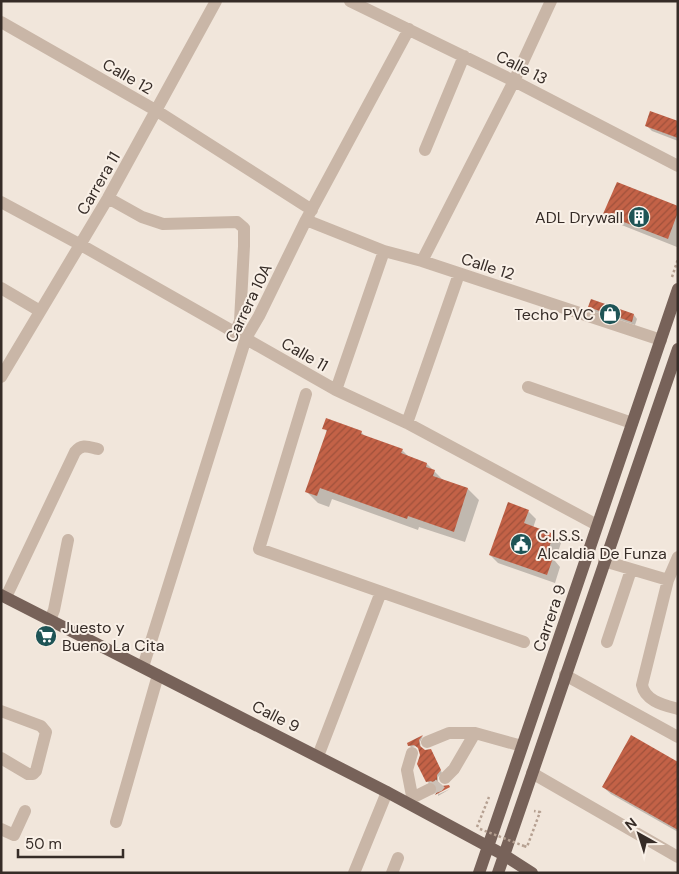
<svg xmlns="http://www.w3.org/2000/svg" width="679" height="874" font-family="'DM Sans',sans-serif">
<defs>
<pattern id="building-hatch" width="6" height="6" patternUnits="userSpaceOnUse" patternTransform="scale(1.25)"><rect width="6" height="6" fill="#c36247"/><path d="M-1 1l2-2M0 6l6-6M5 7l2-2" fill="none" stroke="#9f513b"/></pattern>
</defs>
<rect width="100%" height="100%" fill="#f1e6db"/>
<path fill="#0003" d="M678 122V141L652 131 646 125Z
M678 207 677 247 614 222 605 213Z
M591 300 634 315 637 319 635 325 593 311 589 307Z
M324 428 361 432 367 438 402 450 410 458 427 464 444 481 468 489 479 500 465 542 419 527 418 530 332 499 329 507 318 503 307 492 328 433Z
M528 511 536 519 533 528 553 535 561 543 555 561 560 567 555 583 498 563 490 555Z
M423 736 420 742 421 748 425 751H430L432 752 442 773 438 777V783L442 787H448L439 792V794L450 789 438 796 439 790 438 785 434 782 429 783 427 781 419 764 421 755 420 748 416 746 411 747 408 744Z
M678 763V832L611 794 603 787Z"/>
<path fill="url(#building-hatch)" d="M650 111 678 121V138L645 126Z
M617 182 678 206V212L668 239 603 214Z
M591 299 634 314 632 322 588 307Z
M326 418 362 431 361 434 403 449 401 453 427 463 426 467 435 470 433 476 468 488 454 532 408 516 407 519 320 488 317 496 305 492 327 430 322 429Z
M508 502 529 510 524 523 554 534 546 555 553 558 547 575 489 555Z
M423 735 419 740 420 746 425 750 431 749 441 770 437 775V781L442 786 449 785 450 787 435 795 438 790 437 785 431 781 426 782 417 764 420 755 418 748 414 745 408 746 407 743Z
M631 735 678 762V830L602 787Z"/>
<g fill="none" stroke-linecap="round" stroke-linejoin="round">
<path stroke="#ccc1b7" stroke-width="12" stroke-dasharray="12 6" stroke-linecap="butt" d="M430 789 438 786 445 778"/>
<path stroke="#b5a091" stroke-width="2.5" stroke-dasharray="2.5 2.5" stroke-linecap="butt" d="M672 277 678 259
M477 827 489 797
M524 846 527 847 540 812 534 811"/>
<path stroke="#c9b6a7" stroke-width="12" d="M350 1 514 81 678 166
M1 22 157 111 312 210
M425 150 464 56
M108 198 142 217 163 224 237 222 244 228V246L240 321 235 333
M1 202 81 245 336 390 407 423 597 525
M306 220 384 251 422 261 661 340
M422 261 514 81 551 1
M1 288 40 311
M1 377 108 198 216 1
M528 387 632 423
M336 390 384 251
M306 394 259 549 524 642
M407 423 459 274
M678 557 668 580 642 685C645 701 664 705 678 709
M604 561 668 580
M6 597 75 452C82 443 89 447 98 449
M50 620 54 610 68 540
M607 642 631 570
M143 667 246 338 259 316 306 220 409 29
M565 675 678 737
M1 711 41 726 46 732 36 771 33 774H28L1 758
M427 742 449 733H475L522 746
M412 753 407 770 414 806
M318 756 381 592
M532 773 678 857
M445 778 454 769 475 733
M412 798 430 789
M116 822 158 675
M1 829 14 835 25 811
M354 873 387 792
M392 873 398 858"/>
<path stroke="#776259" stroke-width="12" d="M1 595 387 792 504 855 532 873
M479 873 678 289
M498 873 678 349"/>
<path stroke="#b5a091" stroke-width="2.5" stroke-dasharray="2.5 2.5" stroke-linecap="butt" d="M480 829 524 846"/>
</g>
<defs>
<g id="building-disc" transform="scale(1.125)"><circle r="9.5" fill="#1e5456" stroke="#f9f0e7"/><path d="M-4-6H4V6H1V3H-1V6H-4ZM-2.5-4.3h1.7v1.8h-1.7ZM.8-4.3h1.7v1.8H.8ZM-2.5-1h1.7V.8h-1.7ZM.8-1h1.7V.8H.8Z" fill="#fff"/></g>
<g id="shop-disc" transform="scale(1.125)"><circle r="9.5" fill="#1e5456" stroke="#f9f0e7"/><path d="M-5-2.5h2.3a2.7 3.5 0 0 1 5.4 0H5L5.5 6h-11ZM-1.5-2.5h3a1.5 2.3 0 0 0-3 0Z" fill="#fff"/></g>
<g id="civic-disc" transform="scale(1.125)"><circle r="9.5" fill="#1e5456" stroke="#f9f0e7"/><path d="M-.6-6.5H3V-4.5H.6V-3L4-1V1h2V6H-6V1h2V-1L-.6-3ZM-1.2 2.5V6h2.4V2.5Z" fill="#fff"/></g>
<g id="supermarket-disc" transform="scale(1.125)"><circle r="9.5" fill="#1e5456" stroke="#f9f0e7"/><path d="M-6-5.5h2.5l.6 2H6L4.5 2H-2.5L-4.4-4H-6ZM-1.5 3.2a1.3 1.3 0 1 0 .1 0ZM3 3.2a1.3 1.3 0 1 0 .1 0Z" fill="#fff"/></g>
</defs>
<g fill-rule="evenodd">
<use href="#building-disc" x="639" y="217"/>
<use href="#shop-disc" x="610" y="314"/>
<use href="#civic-disc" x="521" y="544"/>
<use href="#supermarket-disc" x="46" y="636"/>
</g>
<g text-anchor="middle" stroke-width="4" stroke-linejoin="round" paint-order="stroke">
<g font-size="16" fill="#362c27" stroke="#f9f0e7">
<text transform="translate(522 67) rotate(27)" y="6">Calle 13</text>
<text transform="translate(128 76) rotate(30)" y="6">Calle 12</text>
<text transform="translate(98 183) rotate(-60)" y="6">Carrera 11</text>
<text transform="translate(488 266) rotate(18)" y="6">Calle 12</text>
<text transform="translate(248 303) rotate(-64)" y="6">Carrera 10A</text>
<text transform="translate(305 354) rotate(30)" y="6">Calle 11</text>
<text transform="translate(549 618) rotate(-71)" y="6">Carrera 9</text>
<text transform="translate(276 716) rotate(27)" y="6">Calle 9</text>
</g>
<g font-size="16" fill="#362c27" stroke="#f9f0e7" text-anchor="end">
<text x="623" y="223">ADL Drywall</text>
<text x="594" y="320">Techo PVC</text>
<text x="537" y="541" text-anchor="start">C.I.S.S.<tspan x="537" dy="18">Alcaldia De Funza</tspan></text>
<text x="62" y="633" text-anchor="start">Juesto y<tspan x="62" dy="18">Bueno La Cita</tspan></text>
</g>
</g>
<rect width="679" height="874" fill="none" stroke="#362c27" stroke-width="5"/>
<g transform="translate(639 834) rotate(321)" stroke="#f9f0e7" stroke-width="4" paint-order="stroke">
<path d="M0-4L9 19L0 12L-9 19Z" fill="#362c27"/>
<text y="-8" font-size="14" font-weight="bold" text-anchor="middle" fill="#362c27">N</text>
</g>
<path d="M18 849v8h105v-8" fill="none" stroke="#362c27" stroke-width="2.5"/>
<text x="25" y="849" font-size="15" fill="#362c27" stroke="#f9f0e7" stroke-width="4" paint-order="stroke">50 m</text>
</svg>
